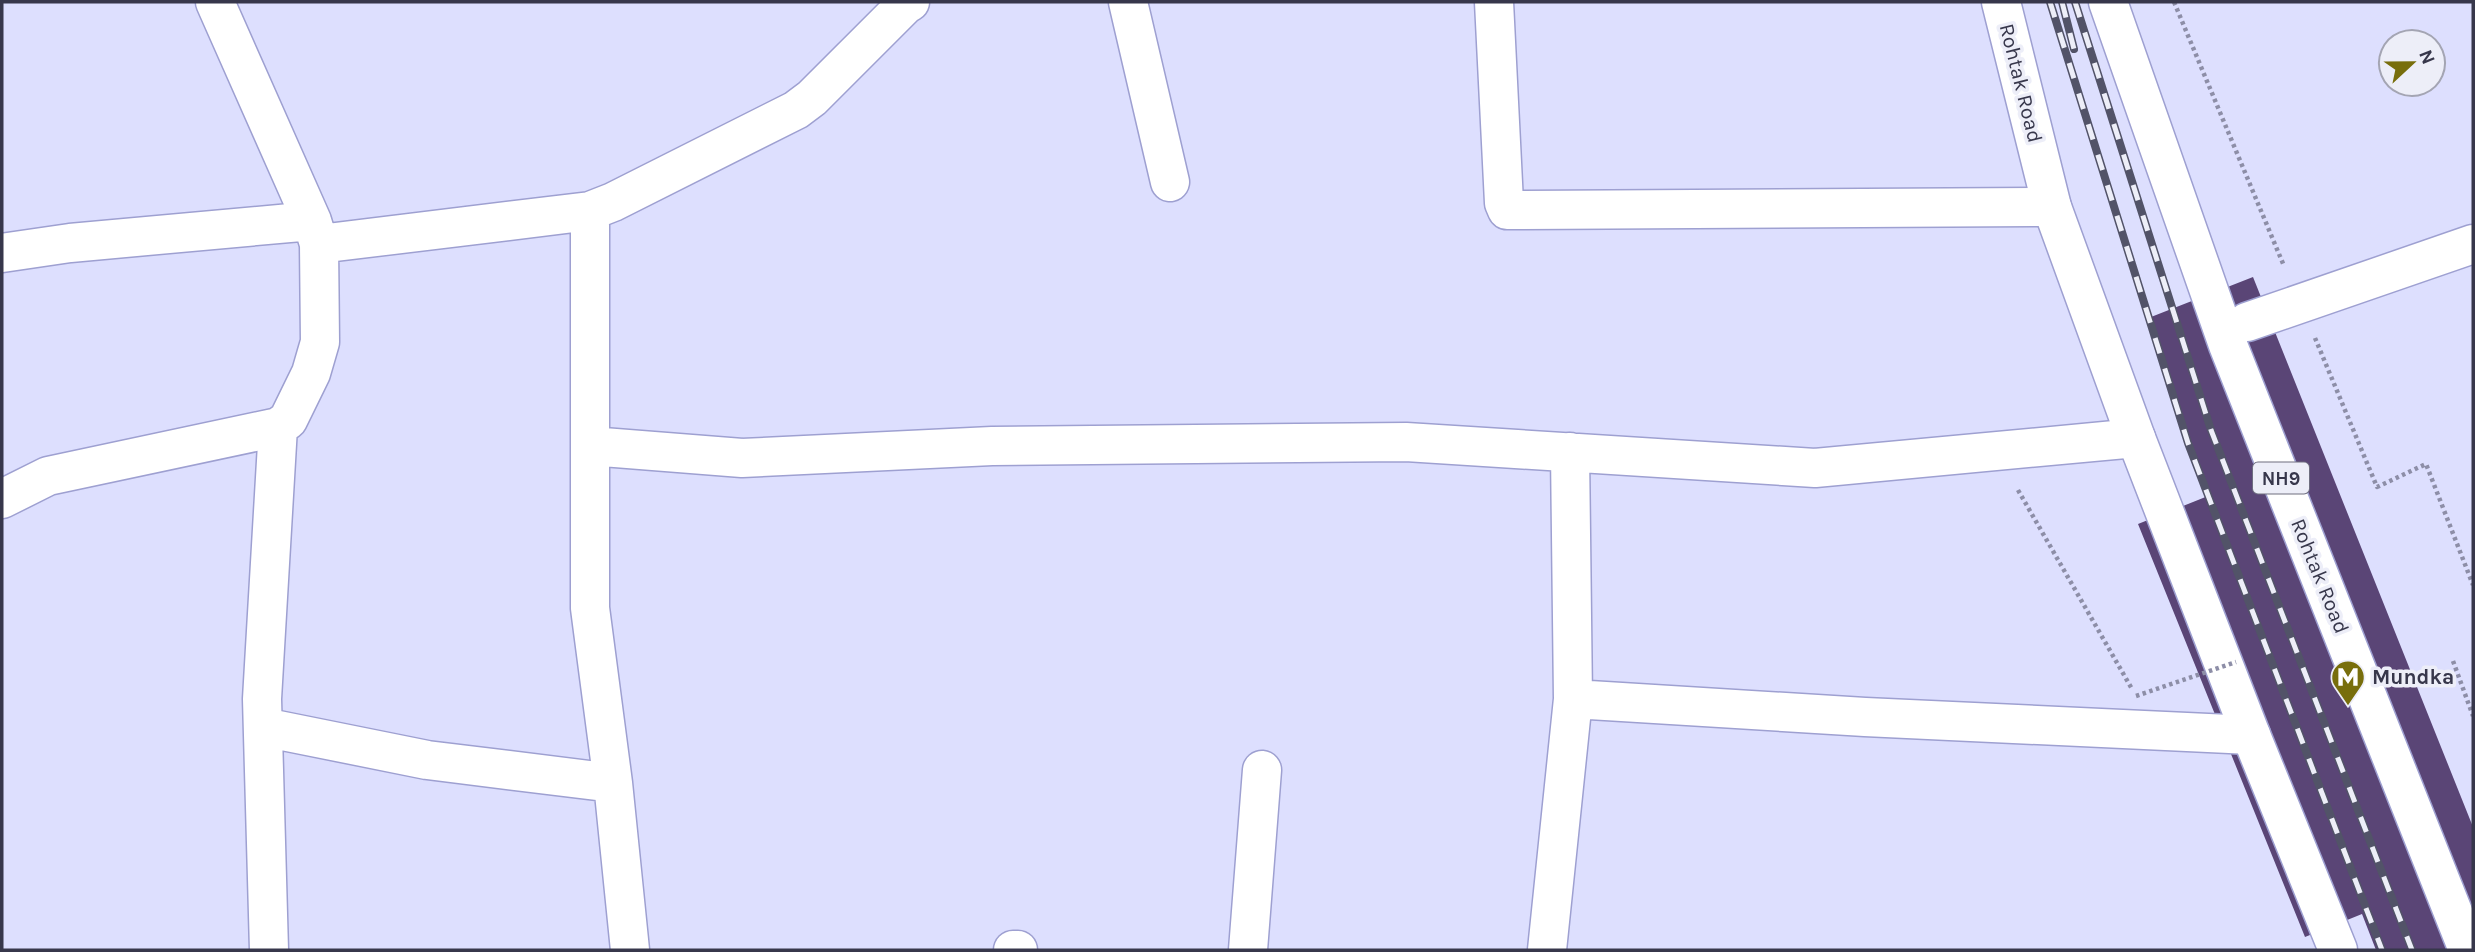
<svg xmlns="http://www.w3.org/2000/svg" width="2475" height="952" font-family="Karla,sans-serif">
<rect width="100%" height="100%" fill="#dddffe"/>
<path fill="#5a4576" d="M2253 277 2473 827V950H2376L2362 914 2305 937 2138 524 2208 496 2151 317Z"/>
<g fill="none" stroke-linecap="round" stroke-linejoin="round">
<g stroke="#9ea0d1" stroke-width="41">
<path id="minor" d="M1128 2 1170 182
M1494 2 1504 203 1507 210 2052 207
M590 211V608L613 783 630 950
M319 244 590 211 613 202 796 110 812 98 905 5 910 2
M2 253 70 243 312 221
M2247 322 2473 244
M590 446 742 458 992 446 1406 442 1815 468 2136 438
M2 499 48 476 278 427 288 420 311 373 320 342 319 244 312 221 215 2
M1573 699 1865 717 2251 735
M263 727 427 760 613 783
M269 950 262 699 278 427
M1013 950H1018
M1248 950 1262 770
M1547 950 1573 699 1570 452"/>
</g>
<g stroke="#9ea0d1" stroke-width="41">
<path id="highway" d="M2001 2 2052 207 2136 438 2251 735 2338 950
M2108 2 2228 345 2468 950"/>
</g>
<path stroke="#8d8ea7" stroke-width="4.5" stroke-dasharray="3.5 3.5" stroke-linecap="butt" d="M2174 2 2284 266
M2315 338 2377 487 2426 464 2473 585
M2018 490 2132 689
M2453 661 2473 716"/>
<use href="#minor" stroke="#fff" stroke-width="38"/>
<use href="#highway" stroke="#fff" stroke-width="38"/>
<g stroke="#525368" stroke-width="8">
<path id="rail" d="M2050 2 2188 443 2382 950
M2062 2 2074 49
M2075 2 2211 430 2412 950"/>
</g>
<use href="#rail" stroke="#edeef8" stroke-width="5" stroke-dasharray="16" stroke-linecap="butt"/>
<path stroke="#8d8ea7" stroke-width="4.5" stroke-dasharray="3.5 3.5" stroke-linecap="butt" d="M2136 696 2236 662"/>
</g>
<defs>
<g id="metro-pin" transform="scale(1.75)"><path d="M0 17L-7.5 6A9.5 9.5 0 1 1 7.5 6Z" fill="#786e0c" stroke="#edeef8"/><path d="M-5.5 5V-5H-3L0 0L3-5H5.5V5H3V-.5L0 4L-3-.5V5Z" fill="#fff"/></g>
</defs>
<g fill-rule="evenodd">
<use href="#metro-pin" x="2348" y="677"/>
</g>
<g text-anchor="middle" stroke-width="7" stroke-linejoin="round" paint-order="stroke">
<rect fill="#edeef8" stroke="#6e6e7f" stroke-width="2" x="2253" y="462.5" width="56" height="31" rx="5"/>
<g font-size="19" font-weight="bold" fill="#37374b">
<text x="2281" y="485">NH9</text>
</g>
<g font-size="21" fill="#37374b" stroke="#edeef8">
<text transform="translate(2021 83) rotate(76)" y="7">Rohtak Road</text>
<text transform="translate(2320 576) rotate(68)" y="7">Rohtak Road</text>
</g>
<g font-size="21" font-weight="bold" fill="#37374b" stroke="#edeef8" text-anchor="start">
<text x="2372" y="684">Mundka</text>
</g>
</g>
<rect width="2475" height="952" fill="none" stroke="#37374b" stroke-width="7"/>
<g transform="translate(2412 63) rotate(68)"><circle r="33" fill="#edeef8" stroke="#a4a5b3" stroke-width="2"/>
<path d="M0-5L12 26L0 18L-12 26Z" fill="#786e0c"/>
<text y="-10" font-size="19" font-weight="bold" text-anchor="middle" fill="#37374b">N</text>
</g>
</svg>
